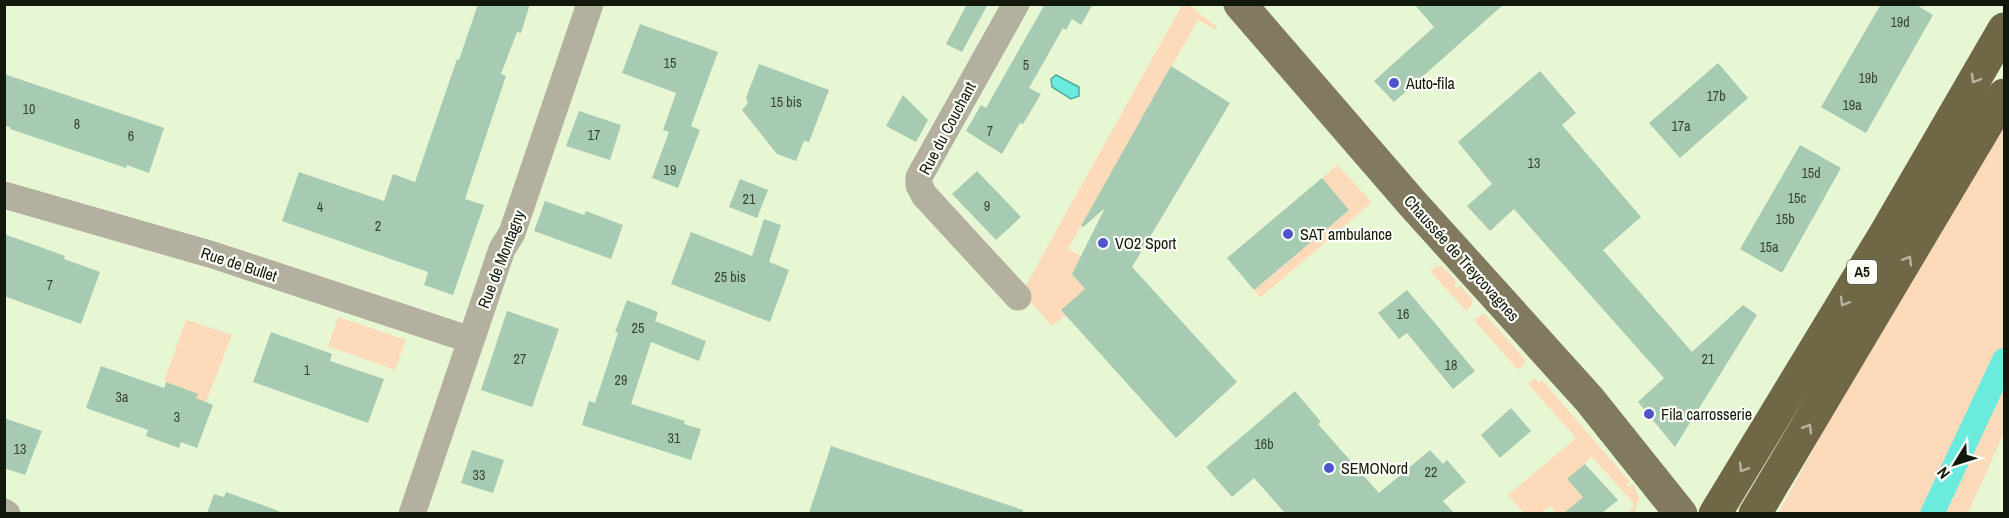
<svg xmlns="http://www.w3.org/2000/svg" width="2009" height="518" font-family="'Archivo Narrow',sans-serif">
<rect width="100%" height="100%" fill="#e8f7d3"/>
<path fill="#fddab9" d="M1182 5H1189L1217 27 1215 30 1198 20 1068 249 1081 256 1072 274 1085 289 1061 310 1066 315 1052 326 1022 292Z
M2004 101V433L1968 513 1778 514Z
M1337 165 1371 201 1370 204 1260 298 1254 290 1349 210 1322 178Z
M1441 265 1457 282 1454 285 1456 288 1460 285 1473 300 1471 307 1466 311 1430 271 1437 266Z
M1484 313 1525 360V363L1518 370 1474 320Z
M338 317 406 340 395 370 328 346Z
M186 320 232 335 206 402 196 399 197 394 164 381Z
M1535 378 1539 383 1542 380 1630 482 1627 484 1628 487 1632 484 1634 486 1639 499 1635 512 1631 513 1629 511 1635 505 1592 457 1568 479 1583 497 1564 513H1556L1550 506 1541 513H1524L1508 495 1576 438 1528 384Z"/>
<path fill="#6aebdd" stroke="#50ac9e" stroke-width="1.5" d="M1056 75 1079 87V96L1071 99 1052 87 1051 79Z"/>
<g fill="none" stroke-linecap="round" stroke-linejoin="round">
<path stroke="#6aebdd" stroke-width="24" d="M1932 514 2004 360"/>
</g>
<path fill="#a7cab2" d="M478 4H530L521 33 517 32 501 74 506 76 465 199 484 205 453 295 424 285 428 272 282 221 299 172 384 201 393 174 415 182 457 59 459 60Z
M967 4H988L962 52 946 44Z
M1045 4H1093L1081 25 1072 19 1066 30 1063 28 1029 88 1041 94 1023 124 1020 123 1002 154 966 131 981 105 986 108Z
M1414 4H1504L1394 102 1374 81 1434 27Z
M1881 4H1915L1933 15 1866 133 1821 107Z
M640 24 718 52 691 126 700 130 678 188 652 178 669 132 663 130 676 93 622 73Z
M1718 63 1748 98 1680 158 1649 123Z
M759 64 829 90 809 142 804 141 796 161 777 154 742 110 748 103 746 98Z
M1171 66 1230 103 1132 267 1237 382 1176 438 1061 310 1085 289 1072 274 1105 208 1083 227 1081 226Z
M1540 71 1576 113 1562 125 1641 217 1603 250 1692 352 1743 305 1757 315 1675 447 1638 402 1664 378 1514 209 1490 231 1467 206 1492 184 1458 142Z
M4 74 164 128 149 173 127 165 126 168 10 129V127L4 125Z
M903 95 928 120 916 142 886 126Z
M579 111 621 125 610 160 566 146Z
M1800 145 1841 168 1782 273 1740 249Z
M977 171 1021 217 996 240 952 194Z
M1322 178 1349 210 1254 290 1227 258Z
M740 179 768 190 757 218 729 207Z
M545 201 584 215 586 211 623 225 611 259 534 231Z
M764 219 781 225 769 262 789 270 770 322 671 284 691 232 752 256Z
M4 234 54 252 65 256 64 259 100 272 81 324 4 296Z
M1407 290 1475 371 1453 389 1407 333 1399 339 1378 313Z
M627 300 658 312 655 321 706 341 699 361 651 342 631 404 685 421 684 424 701 429 691 460 582 425 589 401 595 403 618 333 615 332Z
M507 311 559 329 532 407 481 390Z
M271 332 332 354 330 361 384 379 368 423 253 382Z
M101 366 164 388 166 382 198 394 196 398 213 405 197 448 181 442 179 448 146 436 148 430 86 408Z
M1295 391 1321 422 1318 424 1379 493 1430 450 1443 464 1447 460 1466 482 1443 501 1454 513H1285L1254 478 1232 497 1206 467Z
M1511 408 1531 431 1500 458 1481 435Z
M4 418 42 431 25 475 4 468Z
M831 446 1023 510V513H809Z
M472 450 504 460 493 493 461 483Z
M1585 464 1618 500 1602 513H1564L1583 497 1567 479Z
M226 492 279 511 278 513H207L214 494 224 497Z"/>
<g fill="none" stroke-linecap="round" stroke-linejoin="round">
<path stroke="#b4b0a0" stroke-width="27" d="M1016 4 919 177V185L924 195 1018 297
M4 195 213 255 471 340
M4 512 7 514
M412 514 502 249 512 233 590 4"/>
<path stroke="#817a5e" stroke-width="33" d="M1240 4 1412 203 1589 399 1681 514"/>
<path stroke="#6f6746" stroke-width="33" d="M1715 514 1885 234 2004 29
M1755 514 2004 95"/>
</g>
<defs><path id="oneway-chevron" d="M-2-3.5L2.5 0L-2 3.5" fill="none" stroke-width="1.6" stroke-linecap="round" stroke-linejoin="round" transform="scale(1.5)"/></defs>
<g stroke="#b6b39f">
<use href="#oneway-chevron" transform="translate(1975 79) rotate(120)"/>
<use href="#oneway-chevron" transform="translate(1908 260) rotate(-59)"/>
<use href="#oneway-chevron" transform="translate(1844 302) rotate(121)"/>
<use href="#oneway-chevron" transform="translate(1808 428) rotate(-59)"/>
<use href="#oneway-chevron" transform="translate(1743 468) rotate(121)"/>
</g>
<g fill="#4e55cb" stroke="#fcfff8" stroke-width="2">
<circle cx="1394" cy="83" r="6"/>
<circle cx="1288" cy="234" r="6"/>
<circle cx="1103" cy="243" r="6"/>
<circle cx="1649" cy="414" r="6"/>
<circle cx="1329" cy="468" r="6"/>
</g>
<g text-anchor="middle" stroke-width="4.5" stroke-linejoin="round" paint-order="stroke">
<g font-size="14" fill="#384436">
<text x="1900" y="27">19d</text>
<text x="670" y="68">15</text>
<text x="1026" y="70">5</text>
<text x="1868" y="83">19b</text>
<text x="1716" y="101">17b</text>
<text x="786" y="107">15 bis</text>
<text x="1852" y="110">19a</text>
<text x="29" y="114">10</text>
<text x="77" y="129">8</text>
<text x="1681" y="131">17a</text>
<text x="990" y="136">7</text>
<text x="594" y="140">17</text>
<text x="131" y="141">6</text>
<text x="1534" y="168">13</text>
<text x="670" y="175">19</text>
<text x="1811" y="178">15d</text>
<text x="1797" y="203">15c</text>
<text x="749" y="204">21</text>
<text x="987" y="211">9</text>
<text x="320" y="212">4</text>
<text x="1785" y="224">15b</text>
<text x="378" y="231">2</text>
<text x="1769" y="252">15a</text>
<text x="730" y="282">25 bis</text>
<text x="50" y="290">7</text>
<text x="1403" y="319">16</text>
<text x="638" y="333">25</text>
<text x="520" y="364">27</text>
<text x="1708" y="364">21</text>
<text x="1451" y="370">18</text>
<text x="307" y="375">1</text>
<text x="621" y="385">29</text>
<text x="122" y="402">3a</text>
<text x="177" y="422">3</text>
<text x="674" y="443">31</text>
<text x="1264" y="449">16b</text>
<text x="20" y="454">13</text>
<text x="1431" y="477">22</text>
<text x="479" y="480">33</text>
</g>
<rect fill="#fcfff8" stroke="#595d53" stroke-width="1.5" x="1847" y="260" width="30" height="24" rx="4.5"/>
<g font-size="15" font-weight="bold" fill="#13180c">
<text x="1862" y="277">A5</text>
</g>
<g font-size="16" fill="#13180c" stroke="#fcfff8" text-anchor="start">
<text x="1406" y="89">Auto-fila</text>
<text x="1300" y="240">SAT ambulance</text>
<text x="1115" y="249">VO2 Sport</text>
<text x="1661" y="420">Fila carrosserie</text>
<text x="1341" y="474">SEMONord</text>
</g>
<g font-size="16" fill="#13180c" stroke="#fcfff8">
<text transform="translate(947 128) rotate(-62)" y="6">Rue du Couchant</text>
<text transform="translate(1462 258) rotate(48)" y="6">Chaussée de Treycovagnes</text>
<text transform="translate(501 259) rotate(-69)" y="6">Rue de Montagny</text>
<text transform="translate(239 264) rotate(18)" y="6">Rue de Bullet</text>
</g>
</g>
<rect width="2009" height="518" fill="none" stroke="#13180c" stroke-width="12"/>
<g transform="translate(1955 464) rotate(232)" stroke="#fcfff8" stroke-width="4.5" paint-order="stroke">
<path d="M0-4.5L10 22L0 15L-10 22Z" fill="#13180c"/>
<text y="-9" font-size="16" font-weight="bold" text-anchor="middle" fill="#13180c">N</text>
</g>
</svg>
